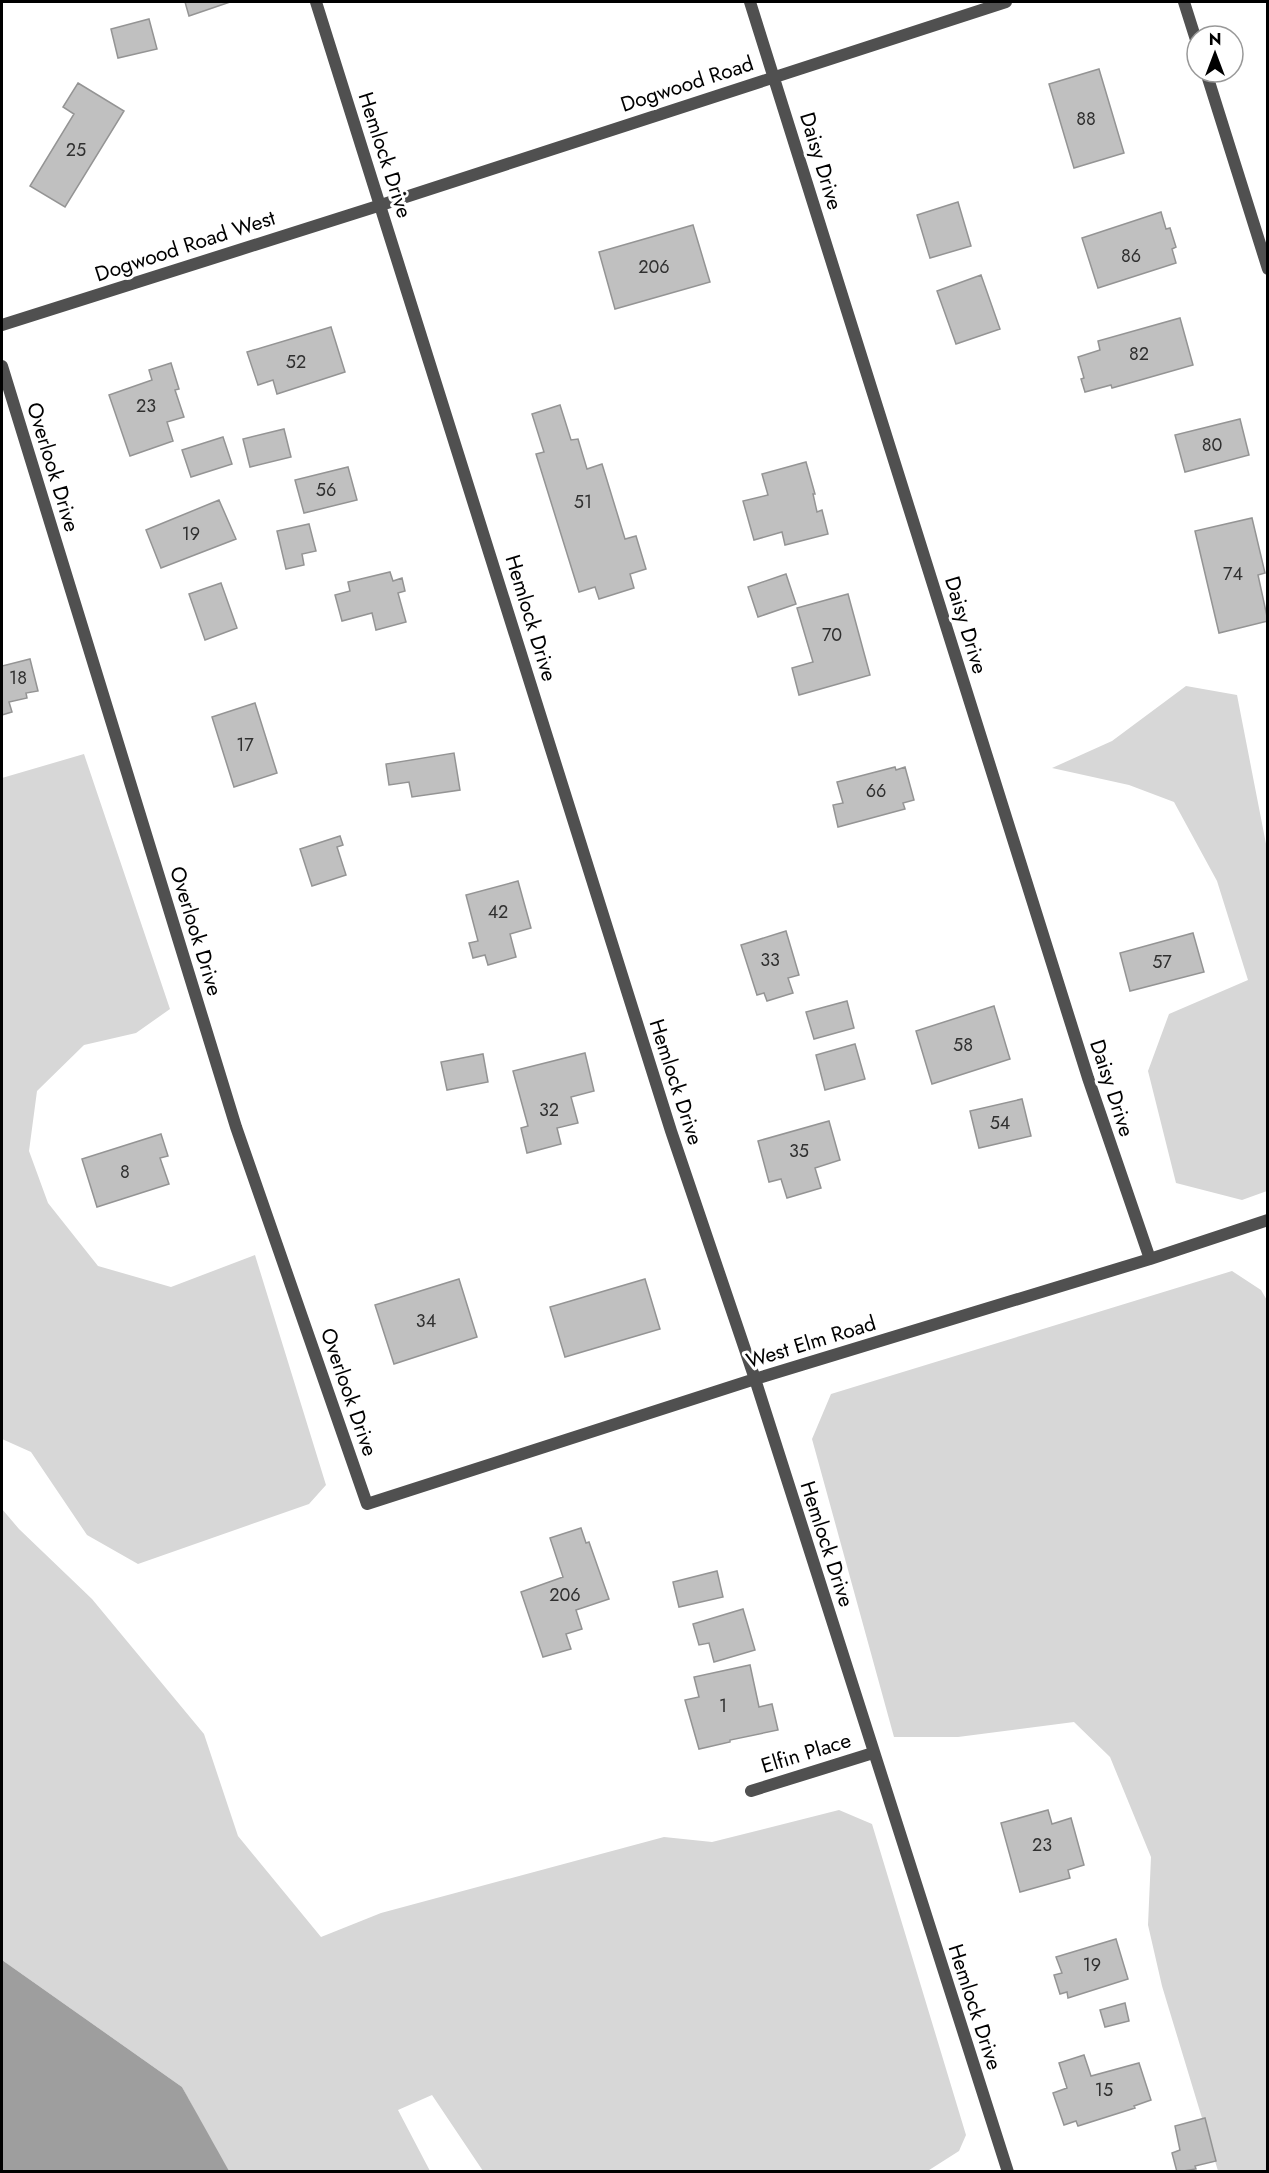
<svg xmlns="http://www.w3.org/2000/svg" width="1269" height="2173" font-family="Jost,sans-serif">
<rect width="100%" height="100%" fill="#fff"/>
<path fill="#d7d7d7" d="M1186 686 1237 695 1267 849V1191L1242 1200 1176 1183 1148 1071 1169 1014 1248 980 1217 881 1174 802 1129 785 1052 768 1112 741Z
M84 754 170 1009 136 1033 84 1045 37 1091 29 1151 48 1203 98 1266 171 1287 255 1255 326 1485 309 1504 138 1564 87 1535 31 1452 2 1439V778Z
M1232 1271 1261 1290 1268 1302 1267 2171H1218L1162 1986 1148 1925 1151 1857 1110 1757 1074 1722 958 1737H894L812 1439 831 1394Z
M2 1509 19 1529 92 1599 204 1734 238 1836 321 1937 381 1913 664 1837 712 1842 839 1810 872 1824 966 2135 959 2151 926 2172 483 2171 432 2095 398 2110 430 2171H227L182 2087 2 1960Z"/>
<path fill="#9e9e9e" d="M2 1960 182 2087 229 2171H2Z"/>
<path fill="#c0c0c0" stroke="#949494" stroke-width="1.5" d="M185 2H230L189 16Z
M149 19 157 49 118 58 111 29Z
M1099 69 1124 153 1074 168 1049 84Z
M78 83 124 111 65 207 30 186 74 114 63 107Z
M958 202 971 246 930 258 917 215Z
M1161 212 1166 229 1170 228 1176 247 1172 249 1176 263 1098 288 1082 238Z
M693 225 710 282 615 309 599 252Z
M981 275 1000 329 956 344 937 291Z
M1180 318 1193 365 1112 388 1111 385 1085 392 1081 379 1084 378 1078 357 1100 350 1098 341Z
M331 327 345 372 277 394 273 380 258 385 247 352Z
M171 363 179 389 175 390 184 417 167 422 173 441 130 456 109 395 152 380 149 370Z
M560 405 571 440 578 439 587 469 602 464 625 539 636 536 646 569 630 574 634 588 599 599 595 587 579 592 536 454 544 452 532 414Z
M1240 419 1249 455 1185 472 1175 435Z
M284 429 291 457 250 467 243 439Z
M223 437 232 464 191 477 182 450Z
M806 462 815 494H813L817 512 822 510 828 534 785 545 782 532 754 540 743 501 768 495 762 474Z
M348 467 357 500 304 513 295 480Z
M219 500 236 539 161 568 146 530Z
M1252 518 1265 573 1258 575 1268 621 1219 633 1195 531Z
M309 524 316 551 302 554 304 565 286 569 277 531Z
M390 572 393 581 402 578 405 591 398 593 406 622 376 630 372 613 342 621 335 595 350 591 348 582Z
M786 574 796 604 758 617 748 587Z
M221 583 237 628 205 640 189 594Z
M848 594 870 675 799 695 792 668 813 662 797 608Z
M30 659 38 691 26 693 27 698 9 702 12 712 2 715V666Z
M255 703 277 773 234 787 212 717Z
M454 753 460 790 412 797 409 782 389 785 386 764Z
M895 767 896 770 905 767 914 800 903 803 905 809 838 827 833 805 843 803 837 782Z
M340 836 343 845 337 847 346 875 312 886 300 849Z
M518 881 531 928 510 934 516 957 488 965 485 955 473 958 469 943 478 941 466 895Z
M786 931 799 975 788 978 793 993 767 1001 764 993 757 995 741 945Z
M1193 933 1204 972 1130 991 1120 953Z
M847 1001 854 1028 814 1039 806 1012Z
M994 1006 1010 1059 932 1084 916 1031Z
M855 1044 865 1079 825 1090 816 1055Z
M585 1053 594 1091 571 1097 578 1123 557 1128 561 1144 527 1153 521 1128 528 1126 513 1071Z
M483 1054 488 1082 447 1090 441 1062Z
M1022 1099 1031 1136 979 1148 970 1111Z
M829 1121 840 1160 815 1168 821 1188 787 1198 781 1179 769 1182 758 1141Z
M161 1134 168 1156 160 1158 169 1184 97 1207 82 1159Z
M459 1279 477 1337 394 1364 375 1305Z
M645 1279 660 1329 565 1357 550 1307Z
M581 1528 586 1543 589 1542 609 1599 576 1610 582 1629 566 1634 571 1649 543 1657 521 1592 563 1577 550 1538Z
M717 1571 723 1597 679 1607 673 1582Z
M743 1609 755 1650 714 1662 709 1643 699 1645 693 1624Z
M750 1665 759 1707 772 1704 778 1730 730 1740V1742L699 1749 685 1700 699 1697 694 1677Z
M1048 1810 1052 1824 1071 1818 1084 1865 1068 1870 1070 1878 1020 1892 1001 1823Z
M1116 1939 1128 1979 1068 1998 1067 1992 1060 1994 1054 1975 1062 1973 1056 1957Z
M1125 2003 1129 2021 1105 2027 1100 2010Z
M1084 2055 1091 2076 1139 2063 1151 2100 1134 2106 1135 2108 1078 2126 1076 2121 1064 2125 1053 2093 1067 2088 1059 2063Z
M1205 2118 1216 2161 1195 2166 1196 2169 1177 2172 1172 2153 1180 2150 1175 2126Z"/>
<g fill="none" stroke-linecap="round" stroke-linejoin="round">
<path stroke="#505050" stroke-width="12" d="M316 2 671 1131 755 1379 1008 2172
M750 2 1088 1078 1150 1259
M1184 2 1197 43
M1206 72 1268 269
M2 325 381 205 1006 2
M2 366 236 1127 367 1504 755 1379 1150 1259 1268 1220
M751 1791 873 1753"/>
</g>
<g text-anchor="middle" stroke-width="6" stroke-linejoin="round" paint-order="stroke">
<g font-size="18" fill="#303030">
<text x="1086" y="125">88</text>
<text x="76" y="156">25</text>
<text x="1131" y="262">86</text>
<text x="654" y="273">206</text>
<text x="1139" y="360">82</text>
<text x="296" y="368">52</text>
<text x="146" y="412">23</text>
<text x="1212" y="451">80</text>
<text x="326" y="496">56</text>
<text x="583" y="508">51</text>
<text x="191" y="540">19</text>
<text x="1233" y="580">74</text>
<text x="832" y="641">70</text>
<text x="18" y="684">18</text>
<text x="245" y="751">17</text>
<text x="876" y="797">66</text>
<text x="498" y="918">42</text>
<text x="770" y="966">33</text>
<text x="1162" y="968">57</text>
<text x="963" y="1051">58</text>
<text x="549" y="1116">32</text>
<text x="1000" y="1129">54</text>
<text x="799" y="1157">35</text>
<text x="125" y="1178">8</text>
<text x="426" y="1327">34</text>
<text x="565" y="1601">206</text>
<text x="723" y="1712">1</text>
<text x="1042" y="1851">23</text>
<text x="1092" y="1971">19</text>
<text x="1104" y="2096">15</text>
</g>
<g font-size="21" fill="#000" stroke="#fff">
<text transform="translate(687 84) rotate(-18)" y="7">Dogwood Road</text>
<text transform="translate(385 155) rotate(72)" y="7">Hemlock Drive</text>
<text transform="translate(821 161) rotate(73)" y="7">Daisy Drive</text>
<text transform="translate(185 246) rotate(-18)" y="7">Dogwood Road West</text>
<text transform="translate(53 467) rotate(73)" y="7">Overlook Drive</text>
<text transform="translate(531 618) rotate(73)" y="7">Hemlock Drive</text>
<text transform="translate(966 625) rotate(73)" y="7">Daisy Drive</text>
<text transform="translate(196 931) rotate(73)" y="7">Overlook Drive</text>
<text transform="translate(676 1082) rotate(72)" y="7">Hemlock Drive</text>
<text transform="translate(1112 1088) rotate(72)" y="7">Daisy Drive</text>
<text transform="translate(811 1342) rotate(-17)" y="7">West Elm Road</text>
<text transform="translate(349 1392) rotate(71)" y="7">Overlook Drive</text>
<text transform="translate(827 1544) rotate(72)" y="7">Hemlock Drive</text>
<text transform="translate(806 1753) rotate(-17)" y="7">Elfin Place</text>
<text transform="translate(975 2007) rotate(72)" y="7">Hemlock Drive</text>
</g>
</g>
<rect width="1269" height="2173" fill="none" stroke="#000000" stroke-width="6"/>
<g transform="translate(1215 54)"><circle r="28" fill="#ffffff" stroke="#999999" stroke-width="1.5"/>
<path d="M0-4.5L10 22L0 15L-10 22Z" fill="#000000"/>
<text y="-9" font-size="16" font-weight="bold" text-anchor="middle" fill="#000000">N</text>
</g>
</svg>
